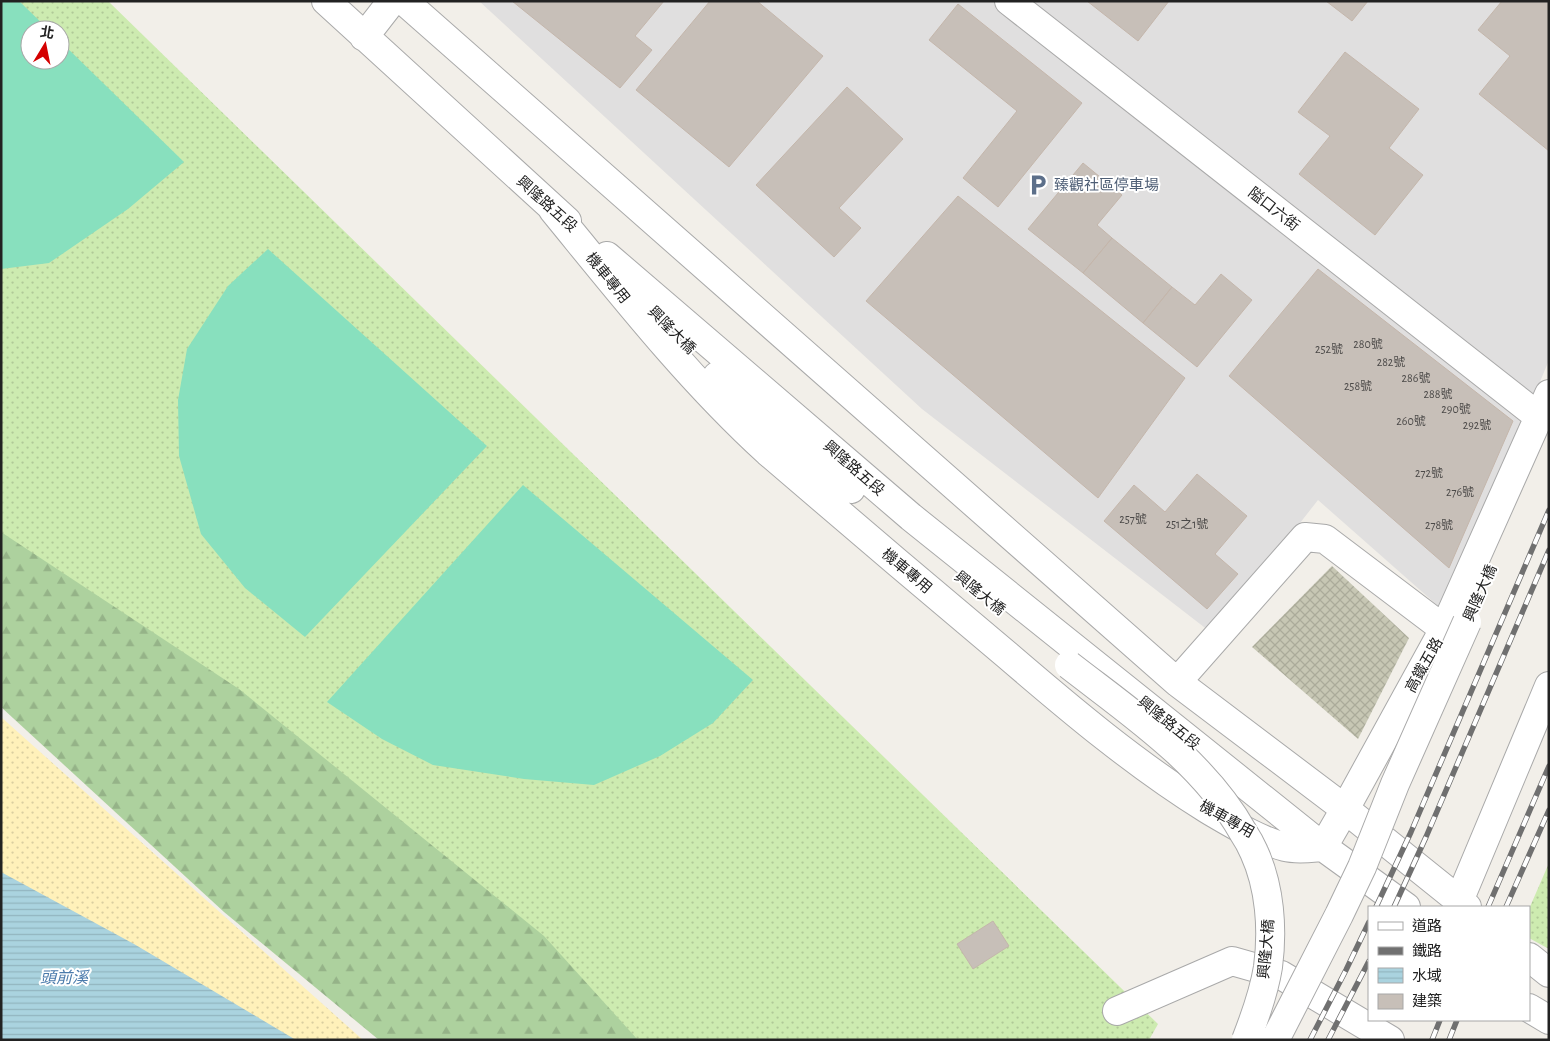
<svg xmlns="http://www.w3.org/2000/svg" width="1550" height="1041" font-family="'Alegreya Sans','Noto Sans TC',sans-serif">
<defs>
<pattern id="construction-cross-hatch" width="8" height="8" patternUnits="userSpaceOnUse" patternTransform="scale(1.25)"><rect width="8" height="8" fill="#c7c7b4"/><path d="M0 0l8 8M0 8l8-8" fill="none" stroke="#abab9a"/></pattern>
<pattern id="grass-dots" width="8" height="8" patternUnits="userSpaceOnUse" patternTransform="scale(1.25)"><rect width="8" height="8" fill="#cdebb0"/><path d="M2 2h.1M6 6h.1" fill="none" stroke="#b0c997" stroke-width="1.8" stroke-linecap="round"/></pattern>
<pattern id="forest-firs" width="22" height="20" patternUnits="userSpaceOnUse" patternTransform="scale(1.25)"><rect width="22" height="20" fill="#add19e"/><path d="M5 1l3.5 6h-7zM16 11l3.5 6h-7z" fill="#95b388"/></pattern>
<pattern id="sand-dots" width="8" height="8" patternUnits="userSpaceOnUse" patternTransform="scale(1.25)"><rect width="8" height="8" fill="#fff1ba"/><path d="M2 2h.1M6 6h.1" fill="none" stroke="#dacea0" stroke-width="1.8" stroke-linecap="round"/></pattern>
<pattern id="water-rules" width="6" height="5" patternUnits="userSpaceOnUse" patternTransform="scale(1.25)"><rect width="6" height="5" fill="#aad3df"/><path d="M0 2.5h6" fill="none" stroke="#92b5bf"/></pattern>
</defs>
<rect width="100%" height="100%" fill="#f2efe9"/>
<path fill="#e0dfdf" d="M479 1H1549V360L1445 612 1318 500 1213 634 922 409Z"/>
<path fill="url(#construction-cross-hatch)" d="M1332 566 1409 638 1358 739 1252 647Z"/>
<path fill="url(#grass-dots)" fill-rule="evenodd" d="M1 1H108L1158 1024 1149 1040H448L1 663ZM30 30H60V60H30Z
M1549 863V949L1529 938V909Z"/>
<path fill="url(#forest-firs)" d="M1 532 239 689 544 936 638 1040H379L224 912 1 707Z"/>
<path fill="url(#sand-dots)" d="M1 717 363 1040H1Z"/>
<path fill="#88e0be" d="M1 1H19L49 30H30V60H60V41L184 162 128 209 49 263 1 269Z
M268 249 487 446 305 637 245 588 201 534 179 456 178 400 187 349 228 286Z
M523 485 753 680 713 723 660 756 594 785 524 779 433 765 382 739 327 702Z"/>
<path fill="url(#water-rules)" d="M1 872 134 944 296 1040H1Z"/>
<path fill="#c7bfb8" stroke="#c4b6ab" d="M512 1H664L635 36 652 50 620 88Z
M710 1H757L823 56 729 167 636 90Z
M1087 1H1169L1138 41Z
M1326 1H1368L1352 21Z
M1502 1H1549V151L1479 94 1510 56 1478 30Z
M958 4 1082 103 998 207 963 178 1017 111 929 40Z
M1345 52 1419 109 1389 148 1423 175 1375 235 1299 174 1330 136 1298 112Z
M847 87 903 139 839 208 861 228 834 257 756 185Z
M1083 163 1122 195 1097 225 1112 238 1083 273 1028 229Z
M958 196 1185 378 1098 498 866 301Z
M1112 238 1172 287 1143 323 1083 273Z
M1318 269 1513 421 1449 568 1229 376Z
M1221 274 1252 300 1197 367 1143 323 1172 287 1195 305Z
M1197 474 1247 516 1215 554 1238 574 1207 609 1104 521 1134 485 1165 512Z
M993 921 1009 946 973 969 957 944Z"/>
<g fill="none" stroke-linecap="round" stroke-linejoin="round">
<g stroke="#a9a9a9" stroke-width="30">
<path id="minor" d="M326 1 567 221
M404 1 1177 682 1345 809 1467 907
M1009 1 1538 416
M364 37 392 1
M553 210C621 293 688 379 768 452 847 520 927 588 1007 655 1071 710 1135 764 1207 809 1231 823 1258 840 1285 847 1297 850 1310 848 1323 847L1345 809 1444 629 1549 394
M607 256 911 517 1323 847 1406 907
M717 376 742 401 851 489
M1177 682 1305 537 1325 539 1444 629
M1459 901 1549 686
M1529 957 1549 973
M1529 1008 1549 1020
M1117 1011 1232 961 1281 975 1390 1040"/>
</g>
<use href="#minor" stroke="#fff" stroke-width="28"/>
<g stroke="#707070" stroke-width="5.5">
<path id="rail" d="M1376 907 1411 832 1549 510
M1394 907 1426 837 1549 550
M1488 907 1549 766
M1506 907 1549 810
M1310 1040 1346 970 1369 922
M1328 1040 1369 961
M1432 1040 1440 1020
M1449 1040 1457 1020"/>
</g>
<use href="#rail" stroke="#fff" stroke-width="4" stroke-dasharray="11" stroke-linecap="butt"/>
<g stroke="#a9a9a9" stroke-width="30" stroke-linecap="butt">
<path id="minor-bridge" d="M1069 665C1132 714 1203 761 1243 832 1247 838 1251 845 1254 852 1270 887 1273 929 1268 967 1264 992 1255 1017 1246 1040
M1275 1040 1339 915 1362 867 1395 784 1467 622"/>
</g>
<use href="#minor-bridge" stroke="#fff" stroke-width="28"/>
</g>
<defs>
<g id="parking-bare" transform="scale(1.725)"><path d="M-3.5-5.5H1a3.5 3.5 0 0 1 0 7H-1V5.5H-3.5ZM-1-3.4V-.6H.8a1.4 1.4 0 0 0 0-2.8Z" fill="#5c6f8a" stroke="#fff" stroke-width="2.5" paint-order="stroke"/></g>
</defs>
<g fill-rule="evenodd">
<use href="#parking-bare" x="1038" y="185"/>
</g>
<g text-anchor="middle" stroke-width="4" stroke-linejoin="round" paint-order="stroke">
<g font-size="12" fill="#4b4948">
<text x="1368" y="348">280號</text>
<text x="1329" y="353">252號</text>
<text x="1391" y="366">282號</text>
<text x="1416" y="382">286號</text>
<text x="1358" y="390">258號</text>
<text x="1438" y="398">288號</text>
<text x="1456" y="413">290號</text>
<text x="1411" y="425">260號</text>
<text x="1477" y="429">292號</text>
<text x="1429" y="477">272號</text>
<text x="1460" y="496">276號</text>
<text x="1133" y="523">257號</text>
<text x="1187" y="528">251之1號</text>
<text x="1439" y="529">278號</text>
</g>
<g font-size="15" fill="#4e5e75" stroke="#fff" text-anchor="start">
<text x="1054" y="190">臻觀社區停車場</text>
</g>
<g font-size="15" fill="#222" stroke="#fff">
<text transform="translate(547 204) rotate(42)" y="5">興隆路五段</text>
<text transform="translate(1274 209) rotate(38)" y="5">隘口六街</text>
<text transform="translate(608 278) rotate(51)" y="5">機車專用</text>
<text transform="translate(672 330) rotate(45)" y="5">興隆大橋</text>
<text transform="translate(854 468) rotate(41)" y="5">興隆路五段</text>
<text transform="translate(907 571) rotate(40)" y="5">機車專用</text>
<text transform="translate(980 593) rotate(39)" y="5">興隆大橋</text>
<text transform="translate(1480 593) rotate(-66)" y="5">興隆大橋</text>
<text transform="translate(1424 665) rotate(-61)" y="5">高鐵五路</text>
<text transform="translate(1169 723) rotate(39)" y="5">興隆路五段</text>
<text transform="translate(1227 819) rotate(29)" y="5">機車專用</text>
<text transform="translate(1266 949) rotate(-85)" y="5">興隆大橋</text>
</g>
<g font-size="16" font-style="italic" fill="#4a7aab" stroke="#fff">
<text x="64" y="983">頭前溪</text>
</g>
</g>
<rect width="1550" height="1041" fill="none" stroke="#222222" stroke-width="5"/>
<rect x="1368" y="906" width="162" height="115" fill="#ffffff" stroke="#a7a7a7"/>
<rect x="1378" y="922" width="25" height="8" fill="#ffffff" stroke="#a7a7a7"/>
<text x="1412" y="931" font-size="15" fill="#222222">道路</text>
<rect x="1378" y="947" width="25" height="8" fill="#707070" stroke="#a7a7a7"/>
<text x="1412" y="956" font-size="15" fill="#222222">鐵路</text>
<rect x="1378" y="968" width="25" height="15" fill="url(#water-rules)" stroke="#a7a7a7"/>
<text x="1412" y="981" font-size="15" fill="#222222">水域</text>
<rect x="1378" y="994" width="25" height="15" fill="#c7bfb8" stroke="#a7a7a7"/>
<text x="1412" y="1006" font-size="15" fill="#222222">建築</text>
<g transform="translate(45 45) rotate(10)"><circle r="24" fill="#ffffff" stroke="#a7a7a7"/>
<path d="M0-4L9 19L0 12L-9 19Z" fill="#d40000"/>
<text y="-8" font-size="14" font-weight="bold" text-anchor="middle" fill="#222222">北</text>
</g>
</svg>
